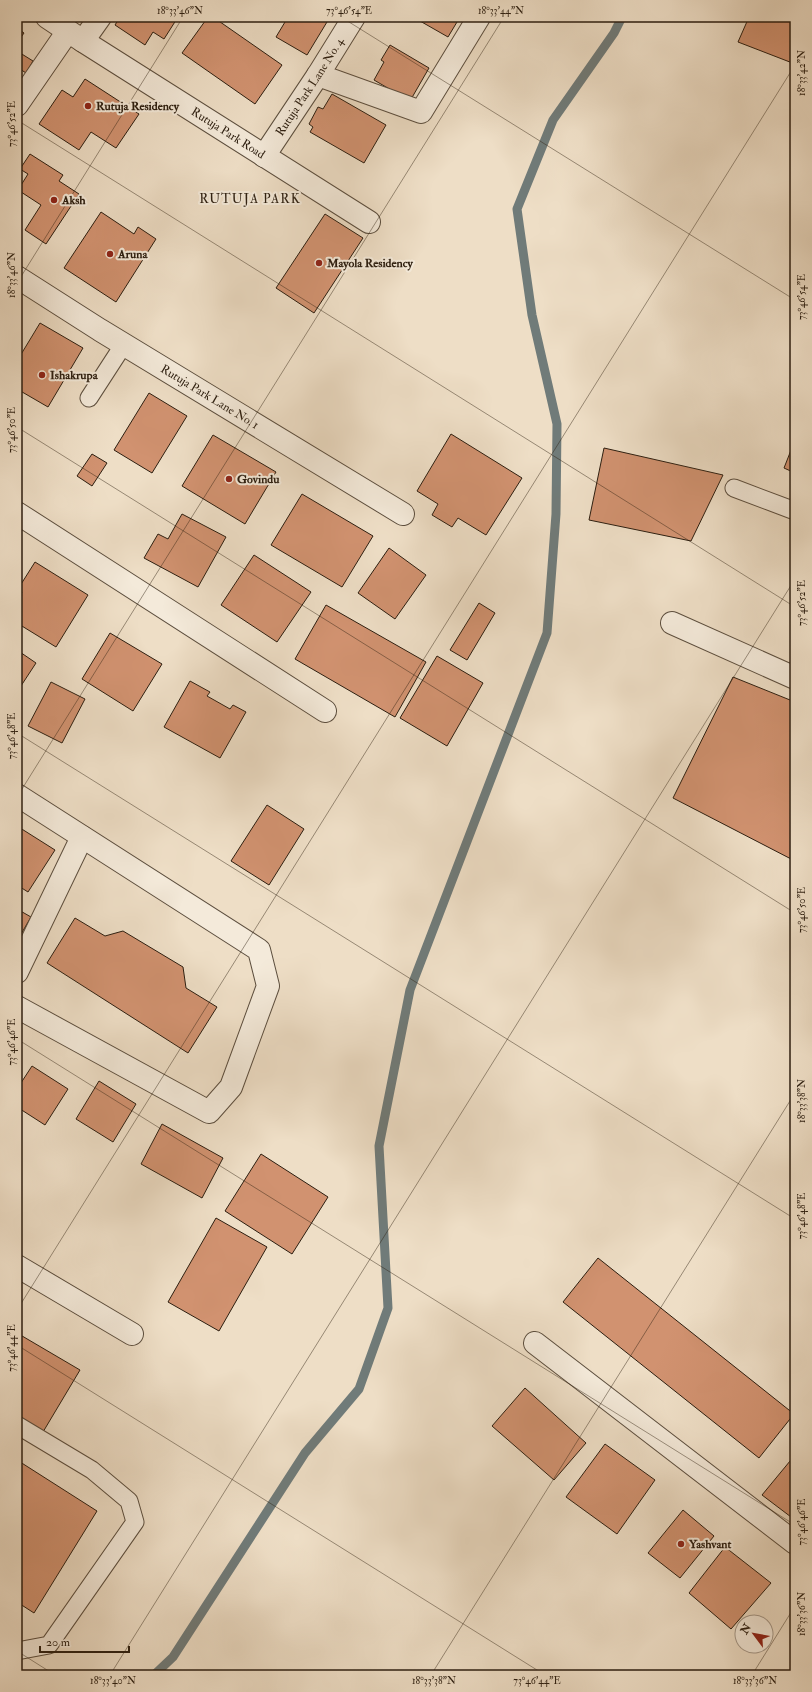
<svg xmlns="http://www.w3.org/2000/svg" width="812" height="1692" font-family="'IM FELL Double Pica',serif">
<rect width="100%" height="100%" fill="#eedec6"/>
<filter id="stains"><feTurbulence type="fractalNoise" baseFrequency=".005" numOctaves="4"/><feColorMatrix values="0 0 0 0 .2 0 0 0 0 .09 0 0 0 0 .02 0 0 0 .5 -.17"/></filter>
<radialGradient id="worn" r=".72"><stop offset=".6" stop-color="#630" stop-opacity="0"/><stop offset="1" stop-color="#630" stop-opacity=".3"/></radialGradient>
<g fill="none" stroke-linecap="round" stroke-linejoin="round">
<path stroke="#707b79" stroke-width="9" d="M154 1675 173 1657 305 1453 359 1389 388 1308 379 1146 410 990 547 633 556 514 557 424 532 315 517 209 553 120 614 33 622 17"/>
</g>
<path fill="#d19270" stroke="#2c1e10" d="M120 17H178L164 39 153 32 145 45 115 25Z
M208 17H213L282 65 255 104 182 53Z
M288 17H330L307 55 276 37Z
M413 17H460L448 37Z
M749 17H795V64L738 42Z
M17 28 24 33 17 43Z
M390 45 429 68 410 101 374 80 384 62 381 60Z
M17 51 33 61 26 73 17 67Z
M85 79 139 114 116 148 91 132 79 150 39 124 62 90 73 97Z
M332 94 386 125 364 163 310 132 313 127 309 124 318 107 323 109Z
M30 154 63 175 59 181 79 194 46 244 25 230 41 205 18 190 28 174 20 169Z
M101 212 134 234 138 227 156 239 116 302 64 268Z
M325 214 363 238 314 313 276 288Z
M40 323 83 348 48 407 17 389V361Z
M149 393 187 416 152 473 114 450Z
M451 434 522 478 486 535 458 518 452 527 432 515 438 504 417 491Z
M213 435 276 472 245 524 182 486Z
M795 440V473L784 468Z
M604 448 723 475 691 541 589 520Z
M92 454 107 463 92 486 77 476Z
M302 494 373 536 342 587 271 545Z
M182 514 226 537 198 587 144 558 158 534 168 539Z
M389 548 426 575 395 619 358 593Z
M254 555 311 592 277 642 221 605Z
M35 562 88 595 56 647 17 623V600L22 592 18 589Z
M479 603 495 613 467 660 450 650Z
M326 605 426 662 395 717 295 659Z
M110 633 162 664 133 711 82 679Z
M17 650 36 663 17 692Z
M437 656 483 683 447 746 400 718Z
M733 677 795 702V861L673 798Z
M190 681 210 692 207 696 230 709 233 705 246 712 220 758 164 727Z
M51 682 85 699 62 743 28 726Z
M267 805 304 829 269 885 231 861Z
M17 826 55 850 28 892 17 885Z
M17 909 31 917 17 941Z
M75 918 105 936 123 931 183 967 186 988 217 1007 188 1053 47 963Z
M32 1066 68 1089 45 1125 17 1107V1089Z
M99 1081 136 1104 113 1142 76 1119Z
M162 1124 223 1158 202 1198 141 1164Z
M261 1154 328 1197 292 1254 225 1211Z
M216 1218 267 1247 219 1331 168 1302Z
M598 1258 794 1414 759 1458 563 1302Z
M17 1333 80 1370 40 1437 17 1423Z
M525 1388 586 1443 554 1480 492 1426Z
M605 1444 655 1480 617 1534 566 1497Z
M795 1455V1520L762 1495Z
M17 1460 97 1511 34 1613 17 1602Z
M683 1510 714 1536 680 1578 648 1553Z
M725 1547 771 1583 731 1629 689 1593Z"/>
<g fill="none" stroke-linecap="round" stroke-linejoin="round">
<g stroke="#5c4e3e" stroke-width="19">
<path id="lane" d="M89 398 124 344
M734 488 795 511
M17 1425 92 1470 129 1501 135 1522 49 1645 17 1651"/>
</g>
<g stroke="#5c4e3e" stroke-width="24">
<g id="street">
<path id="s1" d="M47 17 83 41 369 222"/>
<path d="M83 41 100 17"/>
<path d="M318 75 421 112 479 17"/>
<path d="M17 105 68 31"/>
<path id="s2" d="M264 156 318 75 354 17"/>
<path id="s3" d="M17 277 100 330 403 514"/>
<path d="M17 513 325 711"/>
<path d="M672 623 795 678"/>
<path d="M17 795 259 950 268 986 231 1087 209 1112 17 1007"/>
<path d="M17 972 82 837"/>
<path d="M17 1266 132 1334"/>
<path d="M535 1343 795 1543"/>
</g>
</g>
<use href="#lane" stroke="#f4eada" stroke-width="17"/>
<use href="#street" stroke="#f4eada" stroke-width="22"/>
</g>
<path fill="none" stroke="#2c1e10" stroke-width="1" stroke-opacity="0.45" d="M341 17 795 300M17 120 795 607M17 283 183 17M17 427 795 913M17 733 795 1219M17 797 504 17M17 1039 795 1525M17 1310 795 65M17 1345 545 1675M17 1651 55 1675M110 1675 795 579M431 1675 795 1093M752 1675 795 1606"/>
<g fill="#8f2418" stroke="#f4eada" stroke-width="1.5">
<circle cx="88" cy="106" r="4"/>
<circle cx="54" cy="200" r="4"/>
<circle cx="110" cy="254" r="4"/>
<circle cx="319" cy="263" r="4"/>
<circle cx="42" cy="375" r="4"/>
<circle cx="229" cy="479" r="4"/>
<circle cx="681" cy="1544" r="4"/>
</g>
<g text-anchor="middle" stroke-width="4" stroke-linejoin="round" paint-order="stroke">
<g font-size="12" fill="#2c1e10" stroke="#f4eada">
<text dy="4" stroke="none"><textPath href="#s2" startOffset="83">Rutuja Park Lane No. 4</textPath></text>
<text dy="4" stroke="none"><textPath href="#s1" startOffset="215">Rutuja Park Road</textPath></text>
<text dy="4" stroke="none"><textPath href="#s3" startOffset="227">Rutuja Park Lane No. 1</textPath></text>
</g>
<g font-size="12" font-weight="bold" fill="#2c1e10" stroke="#f4eada" text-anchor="start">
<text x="96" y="110">Rutuja Residency</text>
<text x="62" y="204">Aksh</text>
<text x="118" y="258">Aruna</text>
<text x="327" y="267">Mayola Residency</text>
<text x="50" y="379">Ishakrupa</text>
<text x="237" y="483">Govindu</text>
<text x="689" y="1548">Yashvant</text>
</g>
<g font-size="13" letter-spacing="1" fill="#2c1e10" stroke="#f4eada">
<text x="250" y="203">RUTUJA PARK</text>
</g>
</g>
<rect width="812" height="1692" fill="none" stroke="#eedec6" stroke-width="44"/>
<g transform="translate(754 1634) rotate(302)"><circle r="19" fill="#f4eada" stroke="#a49889"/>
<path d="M0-3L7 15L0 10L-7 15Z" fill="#8f2418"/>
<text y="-6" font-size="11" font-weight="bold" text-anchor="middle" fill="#2c1e10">N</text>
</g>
<path d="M40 1646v6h89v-6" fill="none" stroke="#2c1e10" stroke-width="2"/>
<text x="46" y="1646" font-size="12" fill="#2c1e10" stroke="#f4eada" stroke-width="3" paint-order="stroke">20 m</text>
<rect x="22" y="22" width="768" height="1648" fill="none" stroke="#2c1e10" stroke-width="1.5"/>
<g font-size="10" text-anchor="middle" fill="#2c1e10">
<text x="180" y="14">18°33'46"N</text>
<text x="349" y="14">73°46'54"E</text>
<text x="501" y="14">18°33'44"N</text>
<text transform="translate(801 73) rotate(-90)" y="4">18°33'42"N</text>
<text transform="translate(11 124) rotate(-90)" y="4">73°46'52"E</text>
<text transform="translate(11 275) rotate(-90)" y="4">18°33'46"N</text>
<text transform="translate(801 297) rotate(-90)" y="4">73°46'54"E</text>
<text transform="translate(11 430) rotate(-90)" y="4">73°46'50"E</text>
<text transform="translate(801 603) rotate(-90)" y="4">73°46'52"E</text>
<text transform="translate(11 736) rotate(-90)" y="4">73°46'48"E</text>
<text transform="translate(801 910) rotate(-90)" y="4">73°46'50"E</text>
<text transform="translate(11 1042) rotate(-90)" y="4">73°46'46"E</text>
<text transform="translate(801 1101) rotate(-90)" y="4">18°33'38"N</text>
<text transform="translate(801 1216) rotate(-90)" y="4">73°46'48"E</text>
<text transform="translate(11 1348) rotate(-90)" y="4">73°46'44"E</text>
<text transform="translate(801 1522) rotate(-90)" y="4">73°46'46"E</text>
<text transform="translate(801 1614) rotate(-90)" y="4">18°33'36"N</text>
<text x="113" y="1684">18°33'40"N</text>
<text x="434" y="1684">18°33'38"N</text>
<text x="537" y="1684">73°46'44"E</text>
<text x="755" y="1684">18°33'36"N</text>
</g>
<rect width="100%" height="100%" filter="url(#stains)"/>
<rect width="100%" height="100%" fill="url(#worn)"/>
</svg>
